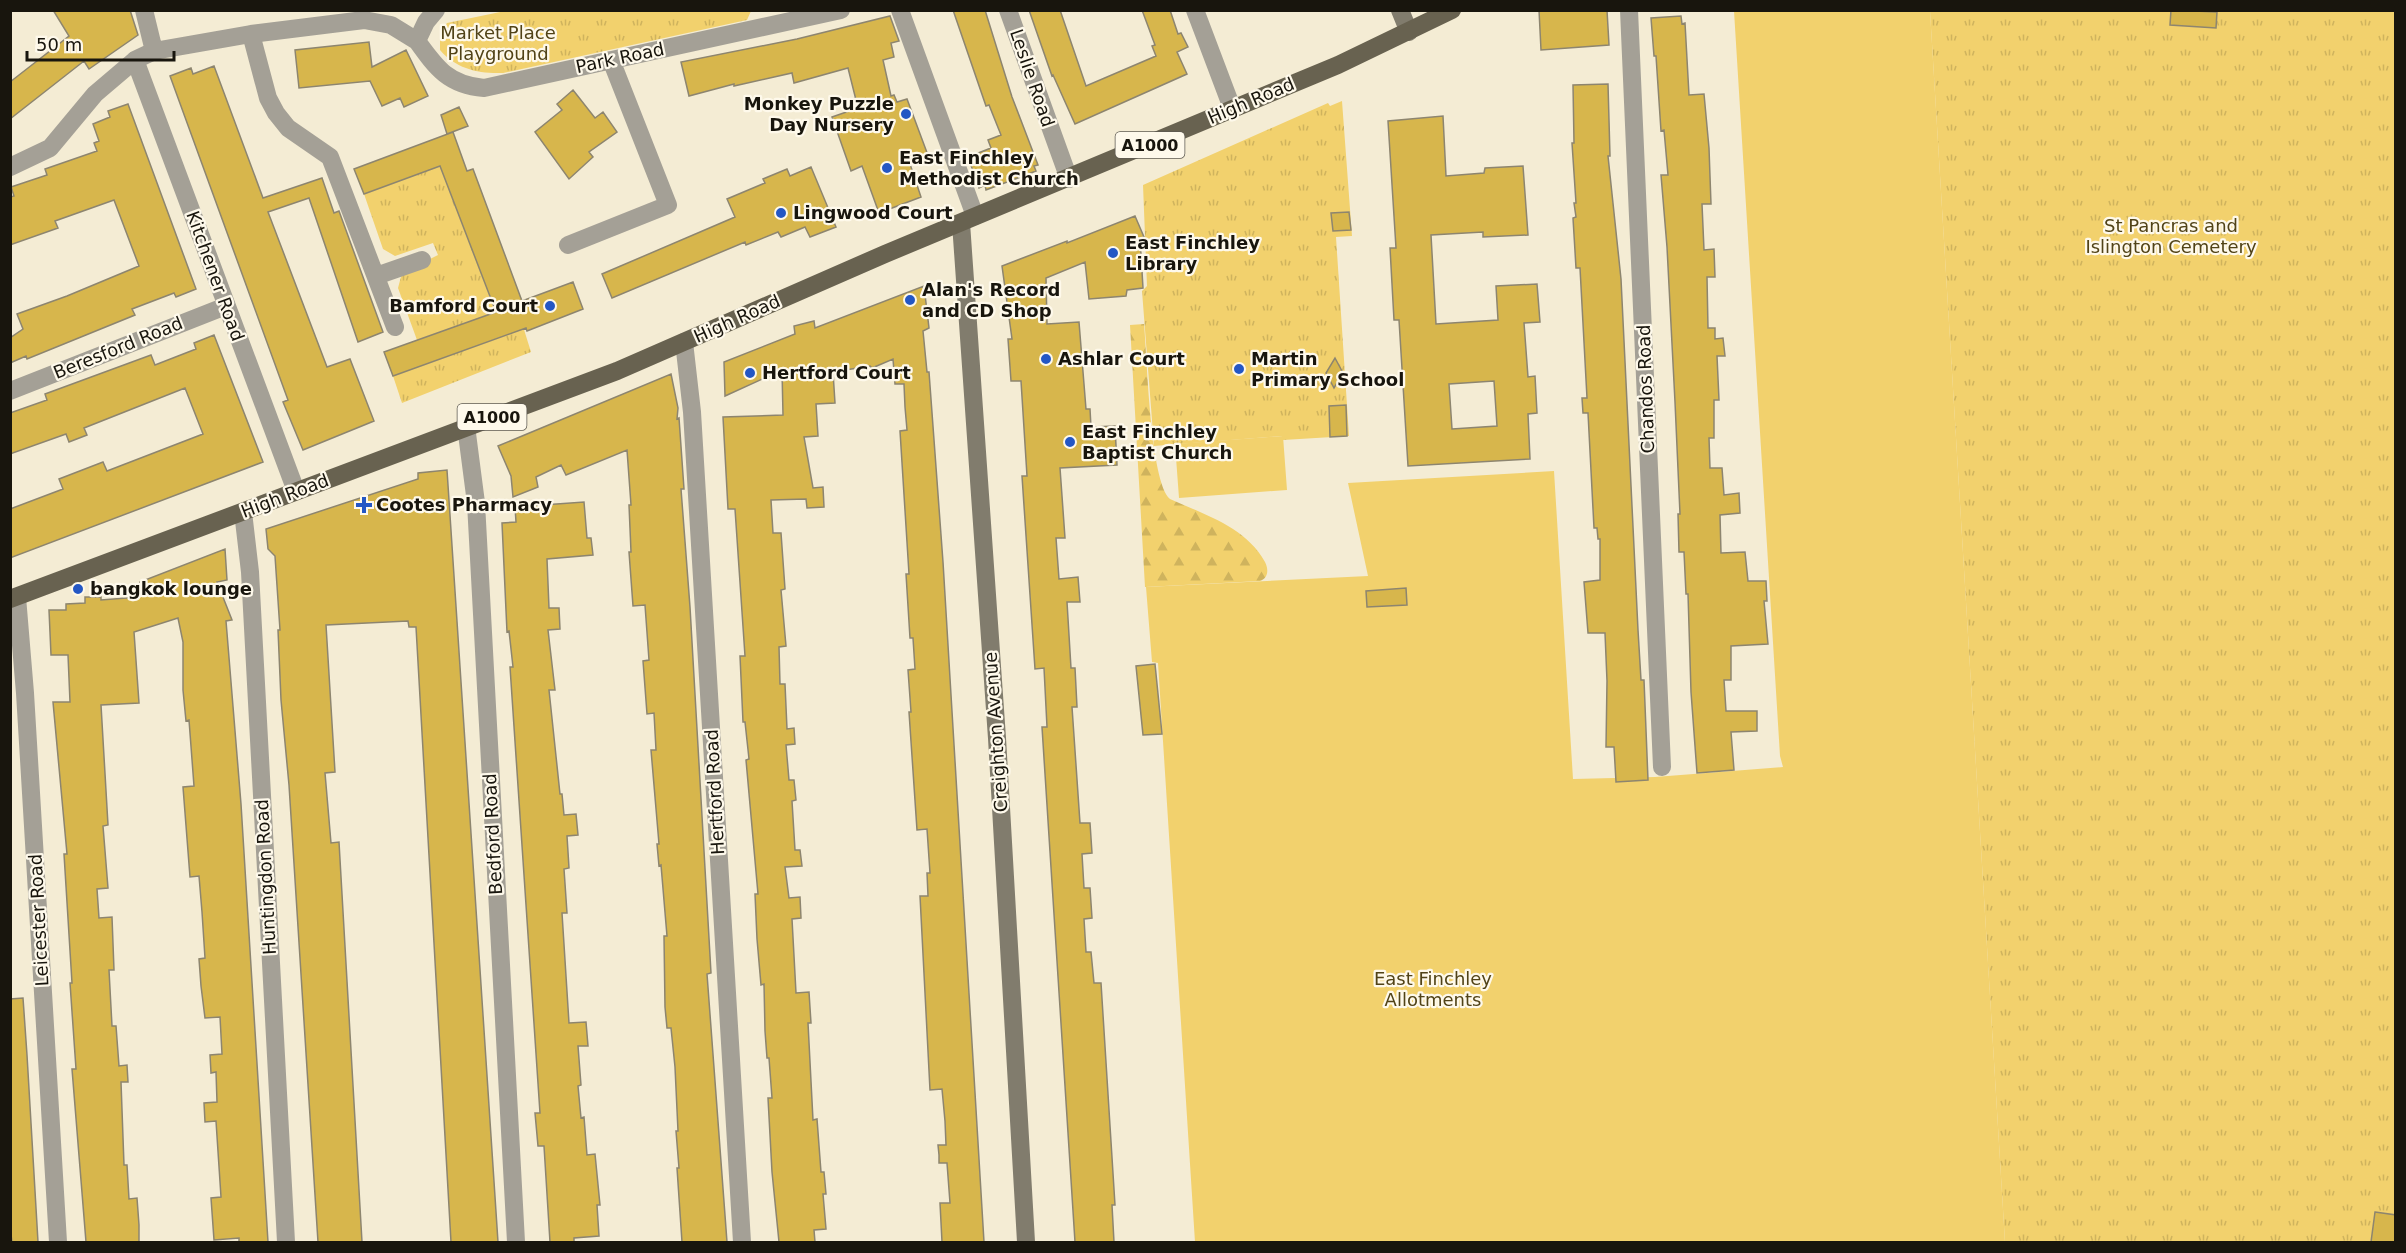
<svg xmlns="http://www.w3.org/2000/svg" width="2406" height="1253" font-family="'DejaVu Sans',sans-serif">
<defs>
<pattern id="grass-tufts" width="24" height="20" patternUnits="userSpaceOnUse" patternTransform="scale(1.5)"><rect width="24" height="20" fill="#f2d16d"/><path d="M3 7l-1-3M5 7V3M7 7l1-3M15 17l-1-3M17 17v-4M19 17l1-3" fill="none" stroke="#cfb35d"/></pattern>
<pattern id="forest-firs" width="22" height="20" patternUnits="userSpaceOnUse" patternTransform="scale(1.5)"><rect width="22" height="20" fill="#f2d16d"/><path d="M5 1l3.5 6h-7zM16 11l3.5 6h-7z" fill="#cfb35d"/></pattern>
</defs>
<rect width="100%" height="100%" fill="#f4ecd4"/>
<path fill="url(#grass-tufts)" d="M505 11V10L751 11 747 20 503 73C479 74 456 69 440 50V32L447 23Z
M1930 11H2395V1242H2005Z
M1342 101 1352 236 1336 237 1349 436 1283 440 1282 436 1154 446 1142 291 1147 286 1143 185 1328 103 1330 106Z
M450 162 495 313 417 340 398 288 402 273 438 255 433 243 395 256 383 249 364 194Z
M521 320 531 352 402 403 393 376 504 336 502 326Z"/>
<path fill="url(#forest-firs)" d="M1144 324C1147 356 1150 482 1170 499 1205 515 1246 527 1265 562 1269 570 1268 578 1260 581L1145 587 1130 325Z"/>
<path fill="#f2d16d" d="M1734 11H1930L2005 1242H1195L1158 663 1152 662 1146 587 1368 576 1348 483 1554 471 1573 779 1655 777 1783 767 1780 756Z
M1283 436 1287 490 1179 498 1175 444Z"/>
<path fill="#d7b64c" stroke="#8d856f" stroke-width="1.5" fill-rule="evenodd" d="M53 10H130L138 35 89 69 84 61 10 119V82L69 36Z
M953 10H985L1012 97 1038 165 1034 166 1036 171 986 190 985 185 979 188 968 157 991 148 988 140 1001 135 989 105 986 106Z
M1029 10H1060L1086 86 1156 56 1152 46 1155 45 1142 10H1170L1178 34 1181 33 1188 47 1177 52 1187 74 1075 124 1053 75 1052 76Z
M1539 10H1607L1609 45 1541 50Z
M2171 10 2217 12 2216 28 2170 25Z
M890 16 899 41 891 43 894 57 883 60 891 96 894 95 897 102 907 99 929 158 910 164 921 197 879 213 862 166 851 171 832 117 858 108 848 68 794 83 792 73 734 86V84L689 96 681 62 797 39Z
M1681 16 1682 24 1685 23 1689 95 1704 94 1709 148 1711 204H1702L1704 250 1714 249 1715 277H1707L1708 328H1715V339L1723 338 1725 356H1717L1719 400H1714V438H1709L1710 468H1722L1724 495 1739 493 1740 513 1720 515 1721 553 1745 552 1748 581H1766L1767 601H1764L1768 644 1731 646V680H1724L1726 711H1757V731L1731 732 1734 770 1697 773 1691 692 1688 594H1686L1684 552H1679L1678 514H1680L1675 402 1667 247 1661 175H1668L1664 130 1661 131 1656 56H1654L1651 18Z
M369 42 372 67 406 50 428 96 404 107 400 98 382 106 370 81 299 88 295 50Z
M214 66 263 198 322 178 334 213 339 211 383 332 358 342 309 198 268 212 327 367 350 359 374 421 303 450 283 402 288 400 170 76 191 68 193 74Z
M1608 84 1610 156H1608L1621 279 1638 630 1641 680H1644L1648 780 1616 782 1614 747H1606L1607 681 1605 633H1588L1584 582 1600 580V539H1598L1597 528H1594L1588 413H1583L1582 398H1587L1580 268H1576L1573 218 1576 217 1574 203H1576L1572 143H1574L1573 85Z
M573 90 595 118 603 112 617 132 589 152 593 157 569 179 535 132 562 110 557 104Z
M128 104 196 289 176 297 174 293 132 309 135 315 27 359 26 356 10 363V338L23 329 17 314 67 296 139 266 114 200 55 221 58 228 10 245V197L14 196 11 187 47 175 45 169 97 151 94 143 99 141 93 124 110 117 108 111Z
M459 107 468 126 447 134 441 115Z
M1443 116 1446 176 1484 173 1485 168 1523 166 1528 235 1483 237V232L1431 235 1436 324 1498 320 1496 286 1537 284 1540 322 1524 323 1528 377 1535 376 1537 413 1528 414 1530 459 1408 466 1399 320H1394L1390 248H1396L1388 121ZM1494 381 1497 426 1452 429 1449 384Z
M453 132 467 171 473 169 522 301 573 282 583 309 527 331 526 328 393 376 384 352 496 312 440 166 364 194 354 169Z
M811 167 836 227 810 237 805 227 781 237 778 232 746 245 745 242 612 298 602 274 735 217 727 199 765 183 763 179 787 169 790 176Z
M1349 212 1351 230 1333 231 1331 213Z
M1135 216 1144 237 1140 238 1143 288 1127 290 1126 296 1089 299 1085 262 1046 278 1047 324 1079 322 1086 409H1090L1091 427 1115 426 1117 465 1060 468 1065 538H1056L1059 579 1078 577 1080 602H1067L1071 668H1075L1077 707H1072L1080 823H1090L1092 853 1082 854 1084 888H1090L1092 918 1084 919 1086 952H1091L1094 983H1101L1115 1205H1112L1114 1242H1075L1042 727H1047L1044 668 1035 669 1022 476H1027L1021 381H1011L1008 339H1012L1002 266 1067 241V243Z
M924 286 929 328 923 331 927 372H929L943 562 984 1242H942L940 1203H950L947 1163H939V1155L938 1145H946L945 1121 942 1089 930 1090 920 896H928L927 873H930L927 829 917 830 909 712H911L908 670 915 669 913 638H910L906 574H909L900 431 907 430 905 407 904 384H895L893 359 872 368 870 366 833 372 835 403 816 404 818 436 804 437 813 488 823 487 824 507 807 508 806 499 771 500 773 533H781L785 589 781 590 786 646 779 647 780 684H785L787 729 794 728 795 744 786 745 789 780H794L796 800 792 801 795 850H800L802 866 785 867 789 898 800 897 801 918 792 919 796 993 809 992 811 1023H808L813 1120 817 1119 821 1172H824L826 1194H823L826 1229 814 1230 815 1242H779L772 1172 768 1098H772L769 1058H767L765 1031 764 984 761 985 757 939 755 894H758L746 760 749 759 745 722H743L740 656H745L735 509H728L723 417 783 415 782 370 725 396 724 362 795 334 794 326 814 321 815 328Z
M214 335 263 462 10 558V509L63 489 59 479 103 462 107 471 203 434 185 388 84 428 87 435 69 442 66 434 10 454V413L47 400 45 394 151 355 155 365 196 349 194 343Z
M1335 358 1343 373 1334 388 1326 373Z
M671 374 678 408 677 419 679 418 684 489H681L690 607 711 973 707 974 727 1242H682L677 1168H679L676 1131H678L675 1067 671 1028H667L665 1007 664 936H667L661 865 659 866 657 844H659L651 750H656L654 713 647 714 643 661 649 660 645 605 633 606 629 552H631L629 505H631L627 450 566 475 561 465 536 477 538 487 513 497 511 476 498 446Z
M1346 405 1347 436 1330 437 1329 406Z
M447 470 498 1242H451L416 627H409L408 621 326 625 335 772 325 773 331 843 339 842 362 1242H318L289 785 281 700 278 630H280L275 556 268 549 266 529 418 479V473Z
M584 502 587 538H591L593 555 547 559 549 608H559L560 629 548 630 555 690H549L560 794H562L564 815 576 814 578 835 567 836 569 868 564 869 567 913H562L569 1023 586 1022 588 1046H578L581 1085 578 1086 581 1118 584 1117 587 1155 595 1154 600 1205H597L599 1236 574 1238V1242H550L544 1146H538L535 1113H540L510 667H513L509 631 507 632 502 523 516 522 515 507Z
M225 549 227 580 217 582 232 620 226 621 241 804 268 1242H239V1238L214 1240 211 1198 221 1197 216 1121 205 1122 204 1103 217 1102 216 1072 211 1073 210 1055 222 1054 220 1017 205 1018 201 986 199 959 205 958 202 912 199 876 190 877 183 787 194 786 189 720 186 721 183 690V642L178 618 134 632 139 703 101 705 108 825 103 826 108 888 97 889 99 918 112 917 114 970H109L112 1026H116L119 1066 127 1065 128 1082H121L124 1165H127L129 1199 137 1198 139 1225V1242H86L72 1069H76L70 983H72L64 854H67L54 713 53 702H70L68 655H51L49 610H66V604L85 603V597H101V600L139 597 140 582Z
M1406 588 1407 605 1367 607 1366 591Z
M1155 664 1162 734 1143 735 1136 666Z
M23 998 27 1055 38 1242H12L10 1227V999Z
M2375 1212 2396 1215V1242H2371Z"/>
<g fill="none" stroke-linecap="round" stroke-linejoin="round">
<path stroke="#a4a096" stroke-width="18" d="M144 10 154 51
M900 10 975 216
M1008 10 1069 179
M1195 10 1232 108
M1629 10 1662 767
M251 34 268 98 276 113 288 128 330 157 395 327
M417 41C437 69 449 85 484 88L841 10
M135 60 296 491
M10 167 50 148 95 94 135 60 154 51 251 34 364 20 391 25 417 41 426 22 436 10
M568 245 668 205 611 60
M376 276 422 260
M684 342 692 412 742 1242
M10 391 226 306
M466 426 476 503 516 1242
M243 512 250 572 286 1242
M17 597 25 693 58 1242"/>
<path stroke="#817c6d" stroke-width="18" d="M1400 10 1409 32
M961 223 997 738 1026 1242"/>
<path stroke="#686250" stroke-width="18" d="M10 599 617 371 885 254 1338 65 1452 10"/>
</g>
<g fill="#2457c4" stroke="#fef9eb" stroke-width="2">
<circle cx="906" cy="114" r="6"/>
<circle cx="887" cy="168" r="6"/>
<circle cx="781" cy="213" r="6"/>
<circle cx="1113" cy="253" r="6"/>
<circle cx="910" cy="300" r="6"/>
<circle cx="550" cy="306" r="6"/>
<circle cx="1046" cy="359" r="6"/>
<circle cx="1239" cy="369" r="6"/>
<circle cx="750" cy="373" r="6"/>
<circle cx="1070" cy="442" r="6"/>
<path d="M361 496h6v6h6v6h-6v6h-6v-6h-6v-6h6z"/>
<circle cx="78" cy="589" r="6"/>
</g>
<g text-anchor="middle" stroke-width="4.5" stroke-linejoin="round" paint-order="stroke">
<g fill="#fef9eb" stroke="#5d5950" stroke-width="1.5">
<rect x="1115.5" y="132" width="69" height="26" rx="4.5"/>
<rect x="457.5" y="404" width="69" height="26" rx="4.5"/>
</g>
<g font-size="16" font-weight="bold" fill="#18150d">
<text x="1150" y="151">A1000</text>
<text x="492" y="423">A1000</text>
</g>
<g font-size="18" fill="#514317" stroke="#fef9eb">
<text x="498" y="39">Market Place<tspan x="498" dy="21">Playground</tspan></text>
<text x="2171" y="232">St Pancras and<tspan x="2171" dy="21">Islington Cemetery</tspan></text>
<text x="1433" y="985">East Finchley<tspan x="1433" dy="21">Allotments</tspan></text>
</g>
<g font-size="18" fill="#18150d" stroke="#fef9eb">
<text transform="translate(620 58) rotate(-12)" y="6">Park Road</text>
<text transform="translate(1032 78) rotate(71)" y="6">Leslie Road</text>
<text transform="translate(1251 101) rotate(-23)" y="6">High Road</text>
<text transform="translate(215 276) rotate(70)" y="6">Kitchener Road</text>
<text transform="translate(737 319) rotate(-24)" y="6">High Road</text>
<text transform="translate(118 348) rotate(-22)" y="6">Beresford Road</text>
<text transform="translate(1646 389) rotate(-92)" y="6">Chandos Road</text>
<text transform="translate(285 496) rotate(-21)" y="6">High Road</text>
<text transform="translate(996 732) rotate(-94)" y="6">Creighton Avenue</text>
<text transform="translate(715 792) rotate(-93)" y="6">Hertford Road</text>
<text transform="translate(493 834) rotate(-93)" y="6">Bedford Road</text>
<text transform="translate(266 877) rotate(-93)" y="6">Huntingdon Road</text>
<text transform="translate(39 920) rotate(-93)" y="6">Leicester Road</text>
</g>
<g font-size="18" font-weight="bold" fill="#18150d" stroke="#fef9eb" text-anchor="start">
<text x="894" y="110" text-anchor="end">Monkey Puzzle<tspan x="894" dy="21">Day Nursery</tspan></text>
<text x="899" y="164">East Finchley<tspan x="899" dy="21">Methodist Church</tspan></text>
<text x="793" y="219">Lingwood Court</text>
<text x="1125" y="249">East Finchley<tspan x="1125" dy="21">Library</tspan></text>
<text x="922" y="296">Alan's Record<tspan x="922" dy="21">and CD Shop</tspan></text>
<text x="538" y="312" text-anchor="end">Bamford Court</text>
<text x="1058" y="365">Ashlar Court</text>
<text x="1251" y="365">Martin<tspan x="1251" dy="21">Primary School</tspan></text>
<text x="762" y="379">Hertford Court</text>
<text x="1082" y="438">East Finchley<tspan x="1082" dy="21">Baptist Church</tspan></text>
<text x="376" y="511">Cootes Pharmacy</text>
<text x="90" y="595">bangkok lounge</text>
</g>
</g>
<rect width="2406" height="1253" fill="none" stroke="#18150d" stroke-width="24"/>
<path d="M27 51v9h147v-9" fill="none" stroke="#18150d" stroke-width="3"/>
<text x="36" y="51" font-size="18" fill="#18150d" stroke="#fef9eb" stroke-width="4.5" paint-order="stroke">50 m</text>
</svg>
